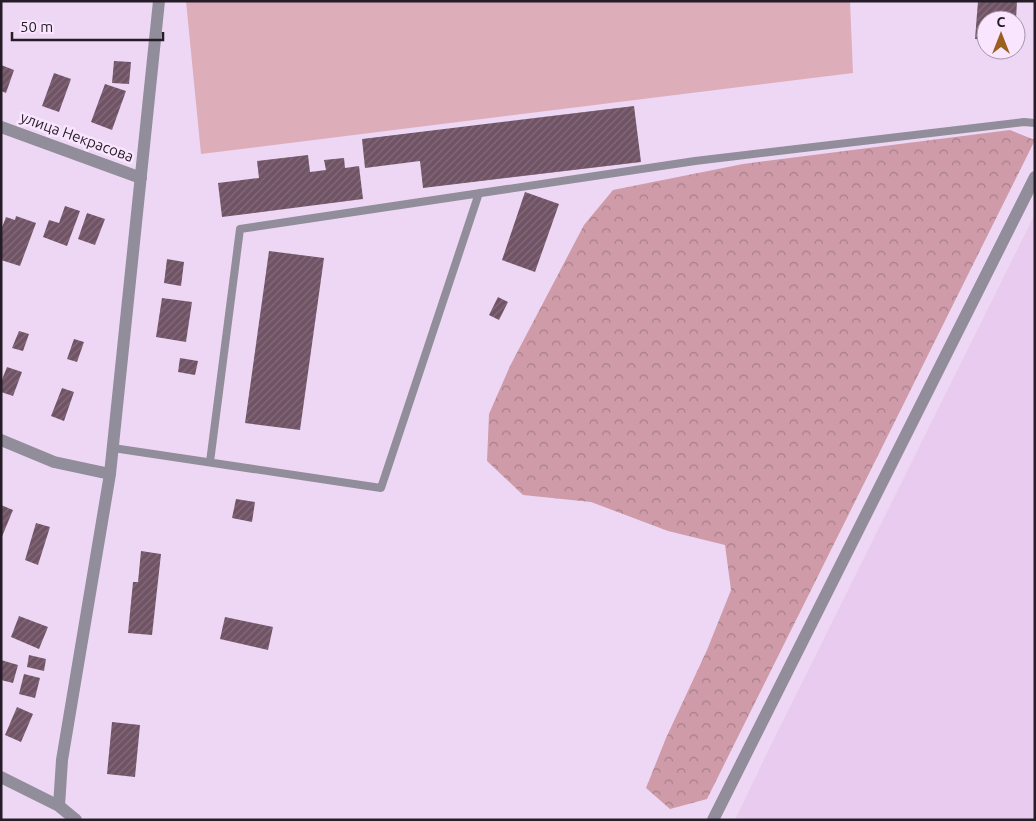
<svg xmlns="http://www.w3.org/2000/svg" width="1036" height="821" font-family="Ubuntu,sans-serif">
<defs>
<pattern id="forest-crowns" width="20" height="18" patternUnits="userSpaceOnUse" patternTransform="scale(1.25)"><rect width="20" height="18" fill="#cf9ba9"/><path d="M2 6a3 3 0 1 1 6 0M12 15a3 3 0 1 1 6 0" fill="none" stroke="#a87e8a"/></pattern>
<pattern id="building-hatch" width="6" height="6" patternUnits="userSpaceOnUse" patternTransform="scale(1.25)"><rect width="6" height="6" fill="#705365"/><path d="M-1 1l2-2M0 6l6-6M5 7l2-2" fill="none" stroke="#846d7b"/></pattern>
</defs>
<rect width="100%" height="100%" fill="#eed7f4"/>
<path fill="#e8cbef" d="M1035 214V820H735L769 749Z"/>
<path fill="url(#forest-crowns)" d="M1010 130 1035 140 707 799 670 809 646 788 666 738 707 650 731 590 725 545 668 531 591 502 523 495 487 461 489 414 510 366 584 225 613 190 743 164Z"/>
<path fill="#ddaeba" d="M186 1H850L853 73 201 154Z"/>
<path fill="url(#building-hatch)" d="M978 1H1017L1016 20H986V40L975 39Z
M114 61 131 62 129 84 112 83Z
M1 65 14 70 6 93 1 91Z
M54 73 71 79 59 112 42 106Z
M105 84 126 91 112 130 91 122Z
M634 106 641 162 423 188 420 161 365 168 362 139Z
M308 155 310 172 326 170 324 160 344 158 345 168 359 166 363 199 222 217 218 183 259 178 257 161Z
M525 192 559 204 535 272 502 260Z
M65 206 80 211 67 246 43 237 49 220 59 223Z
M87 213 105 219 95 245 78 239Z
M16 216 36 223 20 266 1 260V230L6 217 15 220Z
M269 251 324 258 300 430 245 423Z
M167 259 184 262 181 286 164 283Z
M498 297 508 302 499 320 489 315Z
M162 298 192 302 186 342 156 337Z
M19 331 29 334 23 351 12 348Z
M74 339 84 342 77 362 67 359Z
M180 358 198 361 195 375 178 372Z
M7 367 22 372 13 396 1 392V382Z
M62 388 74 392 64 421 51 416Z
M236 499 255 502 252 522 232 518Z
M1 505 13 510 1 539Z
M36 523 50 527 38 565 25 560Z
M141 551 161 554 152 635 128 633 133 582H138Z
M19 616 48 627 39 649 11 637Z
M225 617 273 627 268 650 220 639Z
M29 655 46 659 44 671 27 667Z
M1 660 18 665 13 683 1 680Z
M24 674 40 678 35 698 19 694Z
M17 707 33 714 21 742 5 735Z
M112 722 140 725 135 777 107 774Z"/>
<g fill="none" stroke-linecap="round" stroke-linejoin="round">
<path stroke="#918d9b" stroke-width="8" d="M113 448 381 488 479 193
M210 462 240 229 695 161 1024 122 1035 123"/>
<path stroke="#918d9b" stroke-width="12" d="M1 127 141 178
M1 440 54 462 110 474
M1 777 59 806 76 820
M59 806 62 760 110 474 159 1
M713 820 1035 177"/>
</g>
<g text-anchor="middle" stroke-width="5" stroke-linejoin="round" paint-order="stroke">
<g font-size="15" fill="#251c27" stroke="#f9e6fe">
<text transform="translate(77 137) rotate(20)" y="5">улица Некрасова</text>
</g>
</g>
<rect width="1036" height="821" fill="none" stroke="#251c27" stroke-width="5"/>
<g transform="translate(1001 35)"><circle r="24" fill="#f9e6fe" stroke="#a495a8"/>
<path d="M0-4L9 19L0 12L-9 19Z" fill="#9b6020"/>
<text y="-8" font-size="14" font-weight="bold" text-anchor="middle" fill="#251c27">С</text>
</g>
<path d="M12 32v8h151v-8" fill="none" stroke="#251c27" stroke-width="2.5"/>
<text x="20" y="32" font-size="15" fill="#251c27" stroke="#f9e6fe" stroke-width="4" paint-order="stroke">50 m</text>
</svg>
